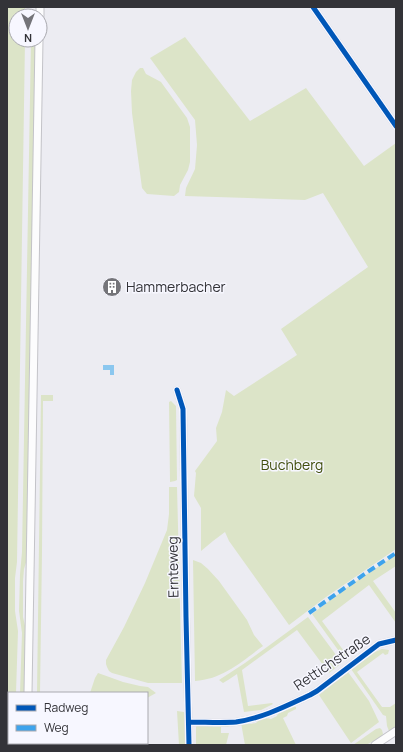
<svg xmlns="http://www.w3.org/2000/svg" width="403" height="752" font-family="Manrope,sans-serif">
<rect width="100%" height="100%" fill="#ececf2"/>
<path fill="#dce4c8" d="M7 7H25V16H16V40H25L17 562 15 578V611L18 631 16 693H9V743H13V745H7Z
M185 37 250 121 306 88 364 166 396 143V549L326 597 289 625 229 541 225 532 213 541 201 551V508L194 496 196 473 195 471 217 441 216 428 222 412 226 390 234 396 297 355 281 329 368 267 323 193 305 200 185 196 186 188 195 169 197 145 195 120 150 58Z
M31 40H36L29 434 28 556 24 569 23 581V617L26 630 24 693H20L22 633 19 611 20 574 22 552Z
M140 68H143L146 74 161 82 187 118 190 127V162L188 170 180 185 179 192 174 196 147 194 142 188 132 113 131 91 132 80 136 72Z
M41 395H53V401H43L42 552 40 693H37Z
M171 401 176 406 177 480 175 481 170 482 169 402Z
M169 487H177L182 683H148L112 673 109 671 107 667 106 664V660L124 627 145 583 167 530 169 514Z
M396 555V566L373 581 396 613V623L369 585 322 621 349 658 346 661 312 614 349 586Z
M193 560 201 563 208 569 219 581 247 620 254 635 263 646C241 662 223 679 195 681Z
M308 617 342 663 329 673 297 630 242 670 248 706 272 703 273 704 261 710 244 712 237 674 228 680 223 683 219 680 245 663Z
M382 649 389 650 388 654 385 655 383 653 357 672 382 707H390L396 703V727L390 731H389L387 726 386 716 383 715 351 669 375 652Z
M348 672 369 701 379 722 351 743 319 695Z
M98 673 112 678 123 682 140 686 148 687 156 693 147 698V693H90L95 678Z
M293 706 296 707V709L288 713 287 716 283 718 296 745H245L241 723 247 722 249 724 256 723C259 719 266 717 271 719L277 716 278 713Z
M177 711 184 712 185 713 186 745H179Z
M197 725H227L229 727H221V733H229L226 745H196V727Z
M380 728 382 730 383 734 381 737 366 745H353L376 729Z
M60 743H94L103 745H64Z"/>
<path fill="#8bc7ef" d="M103 365H114V375H110V370H103Z"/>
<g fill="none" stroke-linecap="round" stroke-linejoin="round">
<g stroke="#c3c3c8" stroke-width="8">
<path id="minor" d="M313 7 396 126
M177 390 183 409 186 617 189 745
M189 722C205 722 221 723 236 722 263 718 286 706 310 695L317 691 379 644 396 640"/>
</g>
<g stroke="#c3c3c8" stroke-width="9">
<path id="major" d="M40 16V7
M28 693 39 40
M51 743 54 745
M28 745V743
M375 745 396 731"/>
</g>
<use href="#minor" stroke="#fcfcfd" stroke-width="5.5"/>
<use href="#major" stroke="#fcfcfd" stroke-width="7"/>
<path stroke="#3ea3ec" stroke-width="4" stroke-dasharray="8 4" stroke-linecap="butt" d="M309 613 366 573 396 553"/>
<g stroke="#f7f7ff" stroke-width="8">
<path id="cycleway" d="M313 7 396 126
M177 390 183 409 186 617 189 745
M189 722C205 722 221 723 236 722 263 718 286 706 310 695L317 691 379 644 396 640"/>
</g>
<use href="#cycleway" stroke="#0057b8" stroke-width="5"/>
</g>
<defs>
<g id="building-disc" transform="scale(1)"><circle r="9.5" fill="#747479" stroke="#f7f7ff"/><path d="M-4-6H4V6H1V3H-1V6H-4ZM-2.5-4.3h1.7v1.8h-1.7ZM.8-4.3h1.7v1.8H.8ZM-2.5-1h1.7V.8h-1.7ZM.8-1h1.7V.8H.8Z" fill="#fff"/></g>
</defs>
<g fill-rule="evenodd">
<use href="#building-disc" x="112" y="287"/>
</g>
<g text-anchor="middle" stroke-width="3" stroke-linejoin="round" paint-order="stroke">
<g font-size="14" fill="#333338" stroke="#f7f7ff" text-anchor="start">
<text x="126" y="292">Hammerbacher</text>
</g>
<g font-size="14" fill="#424f0f" stroke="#f7f7ff">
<text x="292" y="470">Buchberg</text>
</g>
<g font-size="14" fill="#333338" stroke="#f7f7ff">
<text transform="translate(173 567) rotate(-91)" y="5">Ernteweg</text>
<text transform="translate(332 662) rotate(-34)" y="5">Rettichstraße</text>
</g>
</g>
<rect width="403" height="752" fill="none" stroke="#333338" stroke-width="16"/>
<rect x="8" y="692" width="140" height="52" fill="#f7f7ff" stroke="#a9a9af"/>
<rect x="16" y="705" width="20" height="6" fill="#0057b8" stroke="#a9a9af"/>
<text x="44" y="712" font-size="12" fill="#333338">Radweg</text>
<rect x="16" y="725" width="20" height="6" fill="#3ea3ec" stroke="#a9a9af"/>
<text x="44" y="732" font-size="12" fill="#333338">Weg</text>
<g transform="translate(28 28) rotate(180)"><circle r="19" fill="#f7f7ff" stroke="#a9a9af"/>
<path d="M0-3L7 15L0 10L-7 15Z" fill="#747479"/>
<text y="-6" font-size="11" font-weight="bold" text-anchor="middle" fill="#333338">N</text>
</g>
</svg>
